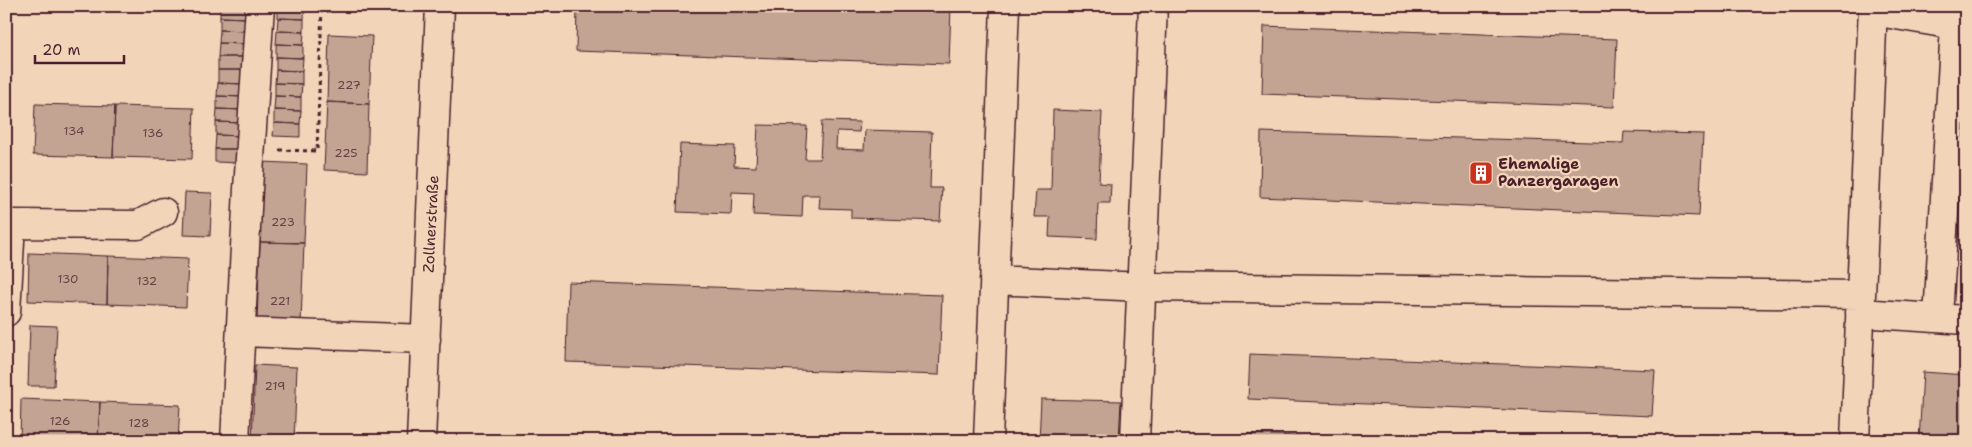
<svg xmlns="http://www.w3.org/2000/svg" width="1972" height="447" font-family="'Shantell Sans',sans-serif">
<rect width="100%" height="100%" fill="#f2d5b9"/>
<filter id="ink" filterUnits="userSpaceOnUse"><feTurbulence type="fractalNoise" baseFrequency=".02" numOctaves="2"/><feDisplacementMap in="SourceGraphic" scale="10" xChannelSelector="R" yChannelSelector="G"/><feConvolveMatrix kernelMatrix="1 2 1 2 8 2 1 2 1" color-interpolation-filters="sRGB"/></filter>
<g filter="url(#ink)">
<path fill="#c3a392" stroke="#4a1f2b" d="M220 6H247V18L220 17Z
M278 6H305L304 19 278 18Z
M577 6H951L949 64 576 51Z
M220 17 247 18 246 31 220 30Z
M278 18 304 19V32L277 31Z
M1264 26 1617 39 1614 107 1262 94Z
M220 30 246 31 245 44 219 43Z
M277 31 304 32 303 45 276 44Z
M329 34 372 36 369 104 327 102Z
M219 43 245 44V57H218Z
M276 44 303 45V58L276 57Z
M218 57H245V70H218Z
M276 57 303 58 302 71 276 70Z
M218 70H245L244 84 218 83Z
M276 70 302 71V84L275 83Z
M218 83 244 84V97L217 96Z
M275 83 302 84 301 97 275 96Z
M217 96 244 97 243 110 217 109Z
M275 96 301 97V111L274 110Z
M327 102 369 104 367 172 324 170Z
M35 104 115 106 113 157 33 155Z
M115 106 194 108 192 159 113 157Z
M217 109 243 110V123L216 122Z
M274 110 301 111 300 124 274 123Z
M1053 110 1102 112 1099 183 1111 184 1110 203H1098L1097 239 1049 237 1050 217H1034L1036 190H1051Z
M822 121 860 122 859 132 837 131 836 149 864 150 865 130 932 132 930 188H942L940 221 851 218V209L819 208 820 195H803L802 217 753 215 754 193 732 192 731 214 677 212 680 144 735 146 734 166 756 167 758 125 807 126 805 159H820Z
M216 122 243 123 242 136 216 135Z
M274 123 300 124V137L273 136Z
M1261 132 1623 143 1624 132 1703 134 1699 216 1260 197Z
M216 135 242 136V149H215Z
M215 149H242L241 163 215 162Z
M263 162 307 164 304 243 260 242Z
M185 192 212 193 210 236 183 235Z
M260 242 304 243 301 323 257 321Z
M29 253 108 256 107 304 28 301Z
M108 256 188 259 186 307 107 304Z
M568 282 942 295 939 375 566 362Z
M30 325 57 326 54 386H28Z
M1250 354 1655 370 1652 416 1248 399Z
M255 365 297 367 294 441H252Z
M1923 372 1966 375V441H1919Z
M21 399 100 402 98 441H20Z
M1041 399 1121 401 1119 441H1039Z
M100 402 180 405 178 441H98Z
M1248 434 1415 441H1248Z"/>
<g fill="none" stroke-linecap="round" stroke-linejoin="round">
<g stroke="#4a1f2b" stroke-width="31">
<path id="minor" d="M1873 11 1966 27
M6 224H11L6 312
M11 224 138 225 163 212
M994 280 1142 287 1861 295
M1860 313 1966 320
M1938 318 1955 26
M241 332 426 339
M235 441 248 189 260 6
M421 441 440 6
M988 441 1005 6
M1135 441 1153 6
M1855 441 1873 6"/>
</g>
<path stroke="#4a1f2b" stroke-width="3" stroke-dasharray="4 4" stroke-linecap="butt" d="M279 150 317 151 322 6"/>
<use href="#minor" stroke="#f2d5b9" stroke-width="28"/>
</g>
</g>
<defs>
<g id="building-square" transform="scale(1.25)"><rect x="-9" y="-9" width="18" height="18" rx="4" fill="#c8321e" stroke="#f2d5b9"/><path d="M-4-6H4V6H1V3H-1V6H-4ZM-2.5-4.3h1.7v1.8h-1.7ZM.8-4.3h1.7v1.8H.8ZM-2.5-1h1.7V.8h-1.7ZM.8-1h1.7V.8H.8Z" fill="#fff"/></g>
</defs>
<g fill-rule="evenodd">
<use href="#building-square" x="1481" y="173"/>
</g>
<g text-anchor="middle" stroke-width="4.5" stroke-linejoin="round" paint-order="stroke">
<g font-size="12" fill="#684045">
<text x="349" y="89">227</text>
<text x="74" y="135">134</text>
<text x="153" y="137">136</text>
<text x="346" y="157">225</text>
<text x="283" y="226">223</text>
<text x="68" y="283">130</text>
<text x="147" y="285">132</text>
<text x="280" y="305">221</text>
<text x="275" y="390">219</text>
<text x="60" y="425">126</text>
<text x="139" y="427">128</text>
</g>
<g font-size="15" font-weight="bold" fill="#4a1f2b" stroke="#f2d5b9" text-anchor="start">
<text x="1498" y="169">Ehemalige<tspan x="1498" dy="17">Panzergaragen</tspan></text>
</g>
<g font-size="15" fill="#4a1f2b" stroke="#f2d5b9">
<text transform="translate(431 224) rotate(-87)" y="5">Zollnerstraße</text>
</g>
</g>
<rect width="1972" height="447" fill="none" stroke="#f2d5b9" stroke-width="25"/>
<rect x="12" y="12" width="1947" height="422" fill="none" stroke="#4a1f2b" stroke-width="2" filter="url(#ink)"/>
<path d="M35 55v8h89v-8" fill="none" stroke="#4a1f2b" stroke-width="2.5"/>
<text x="42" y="55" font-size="15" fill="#4a1f2b" stroke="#f2d5b9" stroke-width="4" paint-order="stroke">20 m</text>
</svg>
